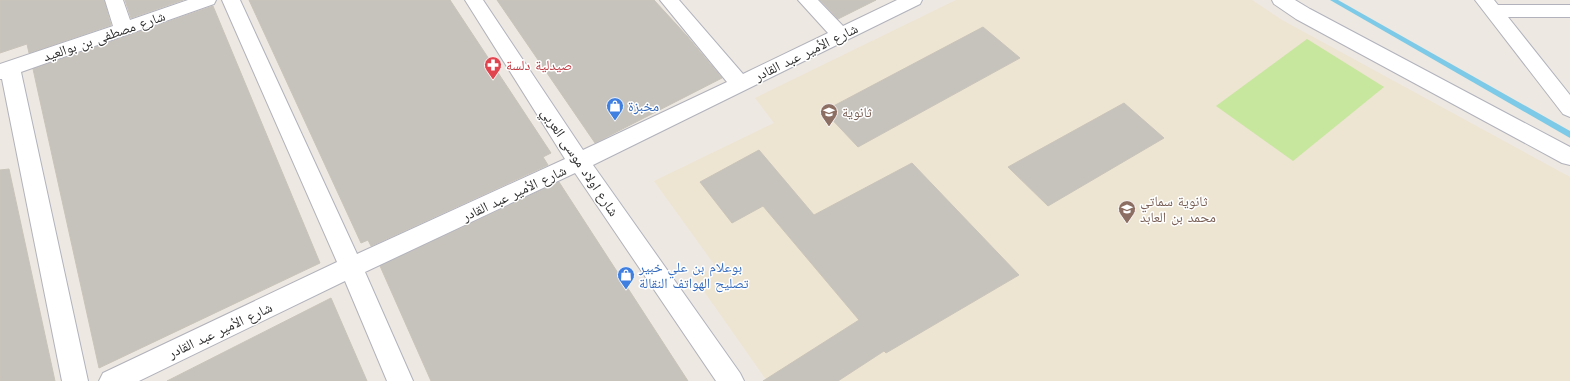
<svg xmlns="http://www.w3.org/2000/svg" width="1570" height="381" font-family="'Work Sans','Noto Naskh Arabic',sans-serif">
<rect width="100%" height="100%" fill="#ede8e1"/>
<path fill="#ede4d2" d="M956 0H1252L1282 20 1570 177V381H767L694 277 716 267 654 181 774 123 755 98Z"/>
<path fill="#c7e69e" d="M1307 39 1384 87 1293 161 1216 106Z"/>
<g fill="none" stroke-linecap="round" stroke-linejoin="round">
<path fill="#7ccae7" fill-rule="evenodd" d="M1330 0H1338L1570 131V138Z"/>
</g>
<path fill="#c6c2bc" stroke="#c9c4ba" d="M0 0H104L111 25 29 53 27 44 0 53Z
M125 0H183L131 18Z
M249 0H450L551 153 543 157 548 165 371 246 368 240 361 243Z
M497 0H654L687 36 722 78 595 143Z
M820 0H876L838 19Z
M213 6 320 263 99 368 33 69Z
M983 27 1020 58 858 147 824 111Z
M1124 103 1164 138 1048 206 1008 167Z
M759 150 814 215 912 163 1019 275 886 353 884 351 838 381H763L859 320 763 206 732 223 700 182Z
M9 169 55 381H0V170Z
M559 182 688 381H431L380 266Z
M331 298 367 381H167Z"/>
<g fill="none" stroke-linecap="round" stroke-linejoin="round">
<g stroke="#b1b2bc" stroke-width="2">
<path id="minor" d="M105 0H123L130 20 188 0H216L214 4 21 72 88 381H62L2 79H0V64L113 26Z
M222 0H240L357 254 565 159 465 0H483L583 150 727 82 660 0H679L743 74 828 33 798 0H818L843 26 897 0H922L920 4 593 165 740 373 744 381H716L575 173 365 272 413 381H387L345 281 139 381H99L103 373 337 262Z
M1272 0H1295L1310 9 1570 147V165L1562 163 1296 19 1274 4Z
M1475 0H1494L1498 5H1570V17H1508L1570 95V117L1563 114Z"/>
</g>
<use href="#minor" fill="#fff" fill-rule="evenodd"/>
</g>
<defs>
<g id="pharmacy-pin" transform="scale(0.9)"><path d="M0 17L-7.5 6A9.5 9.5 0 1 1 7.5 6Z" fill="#e0444e" stroke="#fff"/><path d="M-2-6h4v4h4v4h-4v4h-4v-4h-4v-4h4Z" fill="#fff"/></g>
<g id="shop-pin" transform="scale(0.9)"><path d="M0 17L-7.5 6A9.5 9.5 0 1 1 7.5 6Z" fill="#3f7fe0" stroke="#fff"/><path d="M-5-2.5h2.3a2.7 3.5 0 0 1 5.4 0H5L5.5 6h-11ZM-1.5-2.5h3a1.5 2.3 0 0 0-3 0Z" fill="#fff"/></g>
<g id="school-pin" transform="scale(0.9)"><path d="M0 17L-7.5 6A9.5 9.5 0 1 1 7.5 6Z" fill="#8d6e63" stroke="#fff"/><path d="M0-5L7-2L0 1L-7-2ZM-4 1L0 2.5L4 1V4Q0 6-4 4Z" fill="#fff"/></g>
</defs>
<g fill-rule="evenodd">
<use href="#pharmacy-pin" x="493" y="65"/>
<use href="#shop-pin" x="615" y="106"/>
<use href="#school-pin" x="829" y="112"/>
<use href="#school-pin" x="1127" y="209"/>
<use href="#shop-pin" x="626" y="275"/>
</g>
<g text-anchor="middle" stroke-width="3" stroke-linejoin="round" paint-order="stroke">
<g font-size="14" fill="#2d2d2d" stroke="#fff">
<text transform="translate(104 36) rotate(-19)" y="5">شارع مصطفى بن بوالعيد</text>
<text transform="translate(806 52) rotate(-26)" y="5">شارع الأمير عبد القادر</text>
<text transform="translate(580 162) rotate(56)" y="5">شارع اولاد موسى العربي</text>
<text transform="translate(514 193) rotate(-25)" y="5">شارع الأمير عبد القادر</text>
<text transform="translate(220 330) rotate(-25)" y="5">شارع الأمير عبد القادر</text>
</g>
<g font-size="14" fill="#be3a42" stroke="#fff" text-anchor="start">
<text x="506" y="70">صيدلية دلسة</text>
</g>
<g font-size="14" fill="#366cbe" stroke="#fff" text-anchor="start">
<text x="628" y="111">مخبزة</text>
<text x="639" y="272">بوعلام بن علي خبير<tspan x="639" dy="16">تصليح الهواتف النقالة</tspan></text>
</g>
<g font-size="14" fill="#785e54" stroke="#fff" text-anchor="start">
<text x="842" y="117">ثانوية</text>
<text x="1140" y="206">ثانوية سماتي<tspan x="1140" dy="16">محمد بن العابد</tspan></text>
</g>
</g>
</svg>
